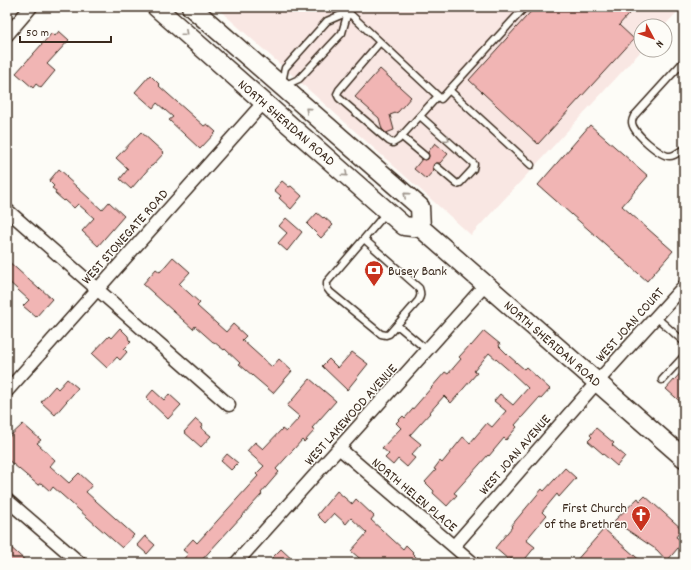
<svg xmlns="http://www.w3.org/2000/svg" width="691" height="570" font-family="Dekko,sans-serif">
<rect width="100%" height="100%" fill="#fdfcf7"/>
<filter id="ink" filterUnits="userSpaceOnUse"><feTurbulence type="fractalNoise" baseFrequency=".025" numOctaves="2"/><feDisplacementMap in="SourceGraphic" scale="8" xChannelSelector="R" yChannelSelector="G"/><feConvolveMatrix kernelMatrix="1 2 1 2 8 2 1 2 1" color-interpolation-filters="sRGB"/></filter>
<g filter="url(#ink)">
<path fill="#f9e7e3" d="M216 7H682L664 26H641V50H642L471 235Z"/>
<path fill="#f1b5b4" stroke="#3b2a1e" d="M535 7H635L619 25 634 39 538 144 469 80Z
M59 31 69 40 47 64 55 71 41 88 36 84 33 88 16 73 52 33 55 36Z
M380 69 411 97 398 112 390 115 394 130 386 133 382 129 379 118 355 97Z
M150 75 160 85 159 86 204 126 207 124 216 132 200 149 169 120 173 117 157 103 153 108 135 92Z
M590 125 648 176 622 206 673 251 647 281 538 185Z
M141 132 164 153 152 166H151L131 189 120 179 128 169 116 158Z
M435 143 448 154 440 163H437L434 164 433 167 434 170 426 179 414 169 422 159 425 160 428 159 429 156 428 152Z
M59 169 67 176 66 177 102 210 109 202 124 216 98 246 82 231 94 218 78 204 74 208 65 200 64 201 55 193 56 191 52 188 54 186 49 181Z
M282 181 289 187 291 186 302 196 291 209 279 198 281 196 274 190Z
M317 213 323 218 324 217 333 225 321 238 307 224Z
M286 218 302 232 287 251 278 243 287 233 279 226Z
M173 257 190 272 179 284 200 303 197 306 226 332 233 324 246 336 242 340 272 367 279 359 292 371 273 393 239 364 240 363 225 349 224 350 214 342H213L195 326 193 329 143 284 156 269 160 272Z
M7 260 39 289 40 288 52 299 36 317 23 306 29 300 7 280Z
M120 328 128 336 129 340 131 342 124 349 127 352 120 360 117 357 107 368 92 354 109 336 111 338Z
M484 331 500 344 499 346 509 356 524 369 526 367 550 389 541 399 539 398 515 425 517 427 506 440 504 438 489 456 488 455 454 493 457 495 447 506 433 493 434 491 425 482 436 470 434 469 440 461 442 463 463 437 470 443 487 423 492 427 506 411 494 401 500 394 513 405 528 388 512 373 489 353 474 371 477 373 451 403 444 396 429 413H430L410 435 421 444 411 455 415 458 407 467 398 459 393 465 385 458 389 454 382 448 401 428 396 423 403 416 405 418 445 372 448 374 461 359 459 357 470 345 471 346Z
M352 352 368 364 347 390 322 366 329 359 338 368Z
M684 369V405L666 389Z
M67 379 78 388 55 415 41 402 55 386 58 389Z
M310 379 336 401 312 428 315 430 304 442 302 440 276 469 279 472 261 493 262 494 199 563H180L188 554 183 550 193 539 197 543 258 476 256 474 264 466 247 451 255 442 263 449 282 429 286 432 300 417 287 406Z
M153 390 164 400 169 394 181 405 168 419 146 398Z
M196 419 203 425 201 428 211 436 201 447 184 432Z
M23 424 41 440 37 443 55 460 50 466 69 483 79 473 92 485 86 492 134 535 122 548 53 487 50 491 41 483 38 485 7 459V439Z
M596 428 614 443 612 445 625 456 617 466 588 441 592 437 590 435Z
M227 454 238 463 231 470 221 461Z
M565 468 576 478 559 497 557 494 542 512 546 516 526 540 535 547 522 563H516L511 558 509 560 495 548 512 527 511 526 542 489 544 491Z
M337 491 352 504 356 499 374 516 371 520 403 549 406 545 413 552 412 553 417 558 413 563H365L351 551 367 533 351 518 346 524 334 513 325 523 317 515Z
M645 496 682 529 676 537 683 542 667 561 657 550 614 521 638 498 640 501Z
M604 529 643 563H574Z
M145 536 155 545 147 554 137 545Z
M7 544 28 563H7Z
M281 549 296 563H267Z"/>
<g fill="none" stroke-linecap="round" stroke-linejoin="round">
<g stroke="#3b2a1e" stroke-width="9">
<path id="service" d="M353 7 348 12 441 99 525 7
M348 12 342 33 299 79 281 87 285 68 327 21Z
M380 42 339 90 337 94 339 98 389 141 393 143 398 140 438 96
M684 61 634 116C633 118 632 120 632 122 632 132 661 157 670 156 675 156 680 151 684 149
M449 90 531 165
M420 116 474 164 473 169 460 183 457 184 437 167
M401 136 425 156
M364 239 419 288C421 294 421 296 418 301L389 334 386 335 381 334 330 292 327 288V282L386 213
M656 317 684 342
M397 325 427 350
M662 380 684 356"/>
</g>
<g stroke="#3b2a1e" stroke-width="15">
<path id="minor" d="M7 35 31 7
M7 210 229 405
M7 391 264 102
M339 448 473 563
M7 500 80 563
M454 546 597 382 684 286
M236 563 486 284"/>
</g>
<g stroke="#3b2a1e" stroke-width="21">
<path id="secondary" d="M156 7 404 226 421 228 684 458
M191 7 420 207 421 228"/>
</g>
<use href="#service" stroke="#fdfcf7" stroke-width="6"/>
<use href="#minor" stroke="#fdfcf7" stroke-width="12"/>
<use href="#secondary" stroke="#fdfcf7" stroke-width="18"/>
</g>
<defs><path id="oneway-chevron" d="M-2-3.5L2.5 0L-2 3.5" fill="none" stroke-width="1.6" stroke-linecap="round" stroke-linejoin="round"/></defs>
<g stroke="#9c938a">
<use href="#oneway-chevron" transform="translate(185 33) rotate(41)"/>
<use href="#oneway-chevron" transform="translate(308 110) rotate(-139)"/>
<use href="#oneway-chevron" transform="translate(447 139) rotate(41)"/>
<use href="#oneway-chevron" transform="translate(345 174) rotate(42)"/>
<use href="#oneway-chevron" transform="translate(406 195) rotate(-139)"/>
</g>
</g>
<defs>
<g id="bank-pin" transform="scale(1)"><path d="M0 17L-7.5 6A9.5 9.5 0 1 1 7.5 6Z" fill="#c8321e" stroke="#fdfcf7"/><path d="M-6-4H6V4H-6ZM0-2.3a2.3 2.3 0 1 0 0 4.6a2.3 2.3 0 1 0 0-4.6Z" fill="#fff"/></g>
<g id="church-pin" transform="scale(1)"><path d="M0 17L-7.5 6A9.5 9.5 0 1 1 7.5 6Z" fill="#c8321e" stroke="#fdfcf7"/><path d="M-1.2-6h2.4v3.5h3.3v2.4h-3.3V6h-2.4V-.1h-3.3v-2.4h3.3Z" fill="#fff"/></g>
</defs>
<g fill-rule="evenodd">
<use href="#bank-pin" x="374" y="270"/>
<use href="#church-pin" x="641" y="515"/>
</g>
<g text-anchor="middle" stroke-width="3" stroke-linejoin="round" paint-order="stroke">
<g font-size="14" fill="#3b2a1e" stroke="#fdfcf7">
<text transform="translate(287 122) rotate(41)" y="5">NORTH SHERIDAN ROAD</text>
<text transform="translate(124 236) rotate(-48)" y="5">WEST STONEGATE ROAD</text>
<text transform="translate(629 324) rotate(-48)" y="5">WEST JOAN COURT</text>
<text transform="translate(553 343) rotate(41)" y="5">NORTH SHERIDAN ROAD</text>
<text transform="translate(350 414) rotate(-48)" y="5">WEST LAKEWOOD AVENUE</text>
<text transform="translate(514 454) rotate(-49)" y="5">WEST JOAN AVENUE</text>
<text transform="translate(415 494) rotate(40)" y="5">NORTH HELEN PLACE</text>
</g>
<g font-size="14" fill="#3b2a1e" stroke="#fdfcf7" text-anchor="start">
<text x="388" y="275">Busey Bank</text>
<text x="627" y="512" text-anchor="end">First Church<tspan x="627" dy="16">of the Brethren</tspan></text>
</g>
</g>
<rect width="691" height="570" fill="none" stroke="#fdfcf7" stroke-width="24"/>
<rect x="12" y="12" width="667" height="546" fill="none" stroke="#3b2a1e" stroke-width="1.5" filter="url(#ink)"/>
<g transform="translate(653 38) rotate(131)"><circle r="19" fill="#fdfcf7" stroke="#afa8a0"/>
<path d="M0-3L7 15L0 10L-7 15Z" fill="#c8321e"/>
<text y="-6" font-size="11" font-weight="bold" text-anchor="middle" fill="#3b2a1e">N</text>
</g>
<path d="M20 36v6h91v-6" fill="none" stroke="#3b2a1e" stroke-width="2"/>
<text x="26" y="36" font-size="12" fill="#3b2a1e" stroke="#fdfcf7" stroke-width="3" paint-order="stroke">50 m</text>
</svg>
